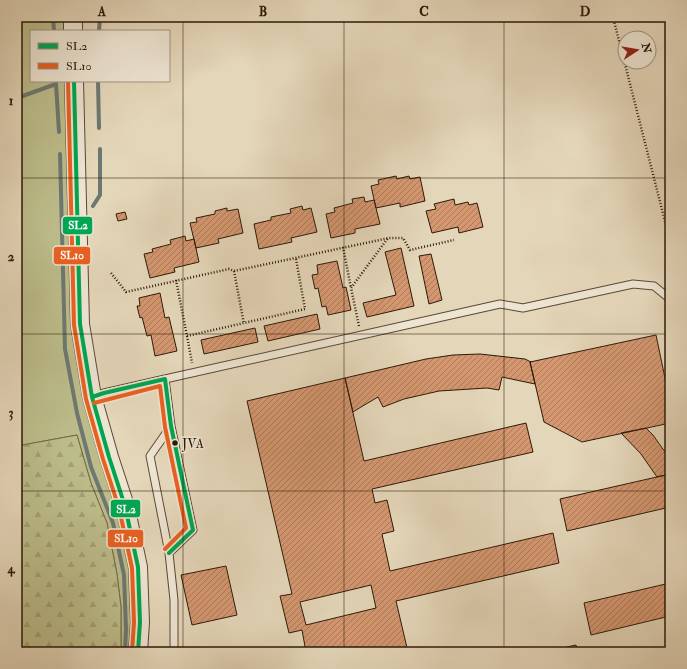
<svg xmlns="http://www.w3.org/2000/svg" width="687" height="669" font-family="'IM FELL Double Pica',serif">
<defs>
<pattern id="forest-firs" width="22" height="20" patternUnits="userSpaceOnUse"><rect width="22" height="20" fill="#bcbc8a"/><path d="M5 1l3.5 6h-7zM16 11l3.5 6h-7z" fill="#a2a176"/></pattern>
<pattern id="building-hatch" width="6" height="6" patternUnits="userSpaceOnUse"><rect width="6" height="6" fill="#d49770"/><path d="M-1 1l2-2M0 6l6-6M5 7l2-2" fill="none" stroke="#ac7a5a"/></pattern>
</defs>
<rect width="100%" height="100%" fill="#e4d6b9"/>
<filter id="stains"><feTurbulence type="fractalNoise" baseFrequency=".005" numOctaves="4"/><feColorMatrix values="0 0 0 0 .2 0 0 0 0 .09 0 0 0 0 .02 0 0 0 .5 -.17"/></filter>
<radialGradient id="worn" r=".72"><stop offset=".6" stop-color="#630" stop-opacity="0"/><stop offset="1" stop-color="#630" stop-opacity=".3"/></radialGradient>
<path fill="#bcbc8a" stroke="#746a4a" d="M17 17H64L65 31H31V81H66L74 298 131 562 134 652H121V607L117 574 107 523 91 483 77 435 17 446Z"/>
<path fill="url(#forest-firs)" stroke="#746a4a" d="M77 435 91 483 107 523 117 574 121 607V652H17V446Z"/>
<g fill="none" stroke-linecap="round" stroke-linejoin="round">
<path stroke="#6d7871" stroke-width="4" d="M53 17 54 31
M99 31 100 17
M98 81 99 128
M56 84 59 132
M17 98 56 84V81
M60 154 65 349 77 413 91 467 113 523 124 575 126 629 125 652
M93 206 100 195V149"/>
</g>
<path fill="url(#building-hatch)" stroke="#2d1909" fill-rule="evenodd" d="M396 176 397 179 409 176 410 179 420 177 425 201 400 207V203L376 208 371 186 379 184 378 180Z
M364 197 365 202 374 200 380 224 355 229V233L331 238 326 214 335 212 334 208 353 203 352 199Z
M454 199 455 205 468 202 469 205 477 203 483 227 459 233 458 227 432 233 426 211 436 209 434 204Z
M302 206 303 210 311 208 317 232 291 238 292 242 259 249 254 224 271 220V217L291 213 290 209Z
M227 208V211L238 209 243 233 218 239 219 243 196 248 190 223 197 222 196 218 215 214V211Z
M125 212 127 219 118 221 116 214Z
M185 236 186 241 194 239 199 262 174 268 175 272 150 278 144 254 153 252 152 249 171 244 170 240Z
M401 248 414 306 367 317 363 303 396 295 385 252Z
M431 254 442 300 429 304 419 256Z
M337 261 343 288 346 287 351 310 328 315 326 306 322 307 318 288 315 289 312 275 318 274 317 265Z
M160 293 165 318 169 317 177 351 155 356 151 335 147 336 142 317 140 318 137 306H140L139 298Z
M317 314 320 329 268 341 264 326Z
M255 328 258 342 204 354 201 340Z
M656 335 670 402V423L582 442 544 422 530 362Z
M480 354 525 359 531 362H530L535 384 502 377 499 390 487 388 439 391 404 399 383 407 378 397 361 407 353 412 345 378 426 359 453 355Z
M345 378 364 461 526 423 533 452 372 489 375 503 387 500 394 531 382 534 390 571 553 533 559 563 396 601 408 652H386V649L374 652H306L302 630 289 633 280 596 292 594 247 401ZM371 585 376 608 306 625 300 602Z
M646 428 653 435 670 459V474L657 477 641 454 621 433Z
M670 474V507L567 531 560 499Z
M226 566 237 615 192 625 181 575Z
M670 583V616L591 635 584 603Z
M576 645 578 652H544Z"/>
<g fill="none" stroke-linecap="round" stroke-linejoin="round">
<g stroke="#5b4835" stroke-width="9">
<path id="service" d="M165 379 500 304 523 308 633 284 654 286 670 299
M92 397 104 393 165 379 171 426 193 530 169 553
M171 426 150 456 169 553 174 600V652"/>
</g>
<g stroke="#5b4835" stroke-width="20">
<path id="tertiary" d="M73 17V31
M74 81 80 324 92 397 109 457 125 506 138 567 140 622 138 652"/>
</g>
<path stroke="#2d1909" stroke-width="2.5" stroke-dasharray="1 2" stroke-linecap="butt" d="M613 17 670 241
M343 247 351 288
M234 271 244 324
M111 273 126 292 229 269 234 271 389 238H403L410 250 454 240
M176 280 187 336 305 309 296 259
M359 326 351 288 388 238
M187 336 192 363"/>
<use href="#service" stroke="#ede4d2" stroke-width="7"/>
<use href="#tertiary" stroke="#ede4d2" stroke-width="18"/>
<g stroke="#ede4d2" stroke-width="7">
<path id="bus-1" d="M74 81 80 324 92 397 109 457 125 506 138 567 140 622 138 652
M92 397 104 393 165 379 171 426 193 530 169 553"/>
</g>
<g stroke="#ede4d2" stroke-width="7">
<path id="bus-2" d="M68 81 74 325 86 399 103 459 119 508 132 568 134 622 132 652
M94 403 160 386 165 427 186 528 165 549"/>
</g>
<use href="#bus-1" stroke="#00a651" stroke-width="4"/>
<use href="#bus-2" stroke="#e86121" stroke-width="4"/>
</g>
<path fill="none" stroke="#2d1909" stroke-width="1" stroke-opacity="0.55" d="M183 17V652M344 17V652M504 17V652M17 178H670M17 334H670M17 491H670"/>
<circle fill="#2d1909" stroke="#ede4d2" stroke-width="1.5" cx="175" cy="443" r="3.5"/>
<g text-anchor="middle" stroke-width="3" stroke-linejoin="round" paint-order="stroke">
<g font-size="13" fill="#2d1909" stroke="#ede4d2" text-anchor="start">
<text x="182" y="448">JVA</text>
</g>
</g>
<g stroke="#ede4d2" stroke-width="1.5">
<rect x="62" y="216" width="31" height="19" rx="4" fill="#00a651"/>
<rect x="53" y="246" width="38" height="19" rx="4" fill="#e86121"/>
<rect x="110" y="499" width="31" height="19" rx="4" fill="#00a651"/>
<rect x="107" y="529" width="37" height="19" rx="4" fill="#e86121"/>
</g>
<g font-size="11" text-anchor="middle" font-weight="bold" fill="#fff">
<text x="78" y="229">SL2</text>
<text x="72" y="259">SL10</text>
<text x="126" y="513">SL2</text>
<text x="126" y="542">SL10</text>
</g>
<rect width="687" height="669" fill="none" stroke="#e4d6b9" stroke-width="44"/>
<rect x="30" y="30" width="140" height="52" fill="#ede4d2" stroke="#a09382"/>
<rect x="38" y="43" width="20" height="6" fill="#00a651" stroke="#a09382"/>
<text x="66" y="50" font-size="12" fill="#2d1909">SL2</text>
<rect x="38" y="63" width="20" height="6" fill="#e86121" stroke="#a09382"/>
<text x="66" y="70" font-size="12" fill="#2d1909">SL10</text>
<g transform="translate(637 50) rotate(78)"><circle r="19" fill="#ede4d2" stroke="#a09382"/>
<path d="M0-3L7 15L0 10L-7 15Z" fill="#8f2418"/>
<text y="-6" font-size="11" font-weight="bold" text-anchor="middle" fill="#2d1909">N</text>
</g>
<rect x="22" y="22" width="643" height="625" fill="none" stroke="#2d1909" stroke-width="1.5"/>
<g font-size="13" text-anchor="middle" font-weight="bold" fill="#2d1909">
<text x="102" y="16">A</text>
<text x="263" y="16">B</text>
<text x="424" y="16">C</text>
<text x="585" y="16">D</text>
<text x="11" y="105">1</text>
<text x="11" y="261">2</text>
<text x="11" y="417">3</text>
<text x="11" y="573">4</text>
</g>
<rect width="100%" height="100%" filter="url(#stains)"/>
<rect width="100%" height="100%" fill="url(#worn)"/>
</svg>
